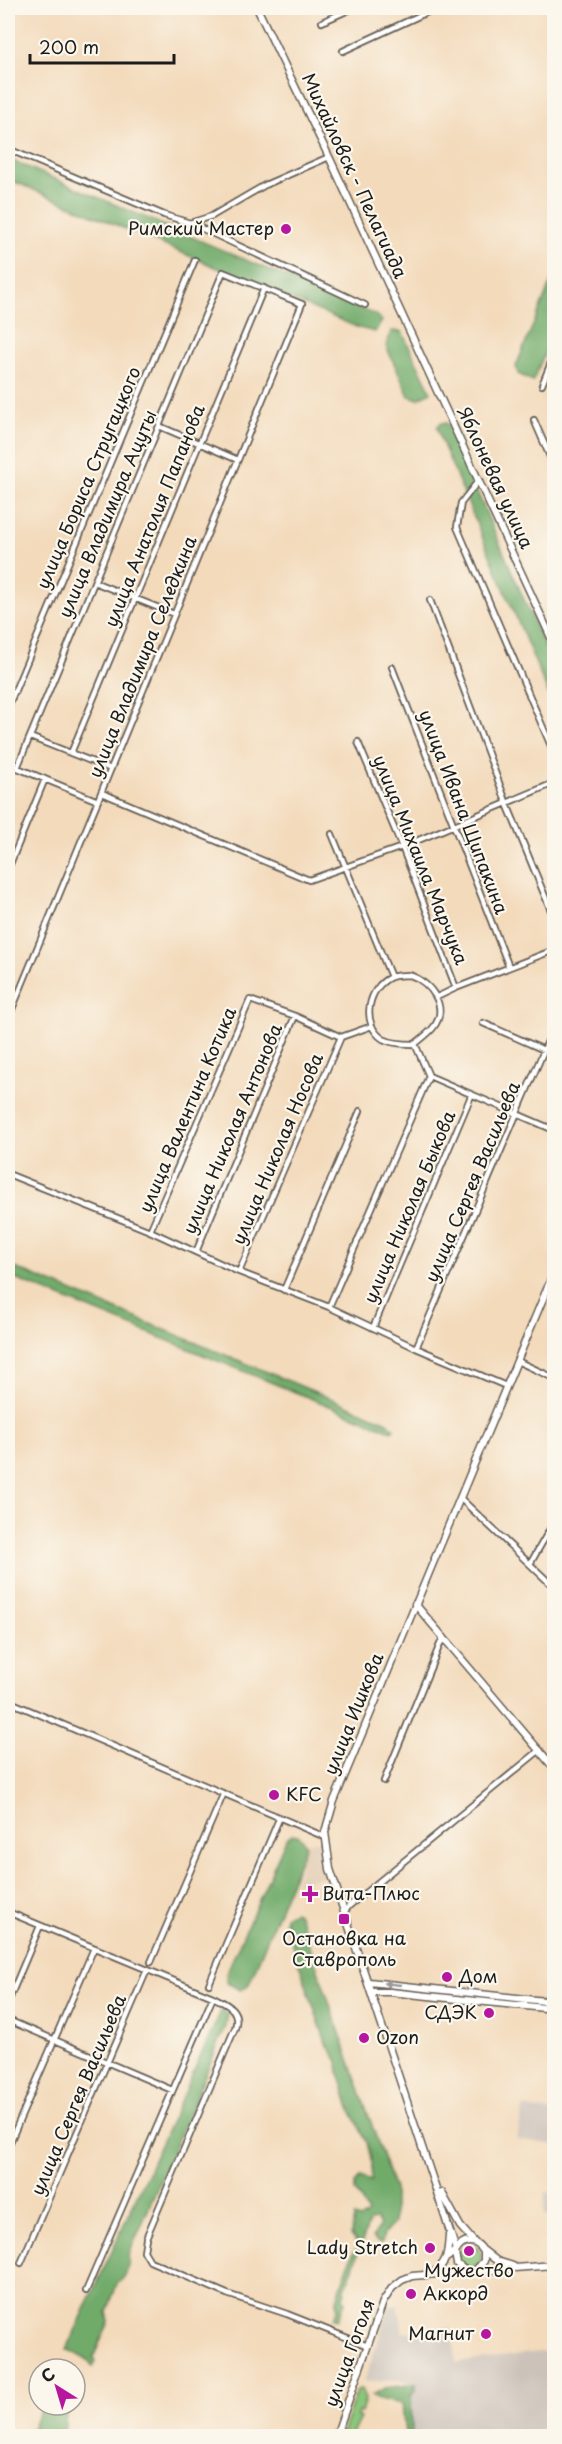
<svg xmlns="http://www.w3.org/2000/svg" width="562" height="2444" font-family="'Playpen Sans',sans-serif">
<rect width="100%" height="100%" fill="#fbf7ec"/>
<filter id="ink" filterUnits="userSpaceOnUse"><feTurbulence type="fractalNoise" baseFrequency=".0167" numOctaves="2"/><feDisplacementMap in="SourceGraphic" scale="12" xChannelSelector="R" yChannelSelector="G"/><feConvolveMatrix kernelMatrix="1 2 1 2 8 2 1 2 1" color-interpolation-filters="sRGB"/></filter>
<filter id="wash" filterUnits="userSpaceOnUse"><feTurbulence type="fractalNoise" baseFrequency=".008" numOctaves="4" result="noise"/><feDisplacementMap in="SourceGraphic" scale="24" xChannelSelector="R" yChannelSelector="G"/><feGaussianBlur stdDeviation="1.35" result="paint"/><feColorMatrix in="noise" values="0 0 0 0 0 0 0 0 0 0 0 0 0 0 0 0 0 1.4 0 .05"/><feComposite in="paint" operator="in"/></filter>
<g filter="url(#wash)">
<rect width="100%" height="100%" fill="#f3dabb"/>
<path fill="#e1cbb1" d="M312 1841H320L322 1845 327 1875 295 1883 308 1843Z"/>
<path fill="#ccc2b9" d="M523 2107 554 2113V2145L517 2139Z
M545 2192 554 2193V2211L552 2215H544Z
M398 2304 403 2333 451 2327 457 2363 554 2350V2436H411L406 2380 364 2382 390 2305Z"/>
<path fill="#8cc67b" stroke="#54714c" stroke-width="1.5" d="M376 1986 554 2004V2006L376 1988Z
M459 2256a11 11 0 1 1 22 0a11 11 0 1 1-22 0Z
M361 2390 365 2399 361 2412H358L357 2417 360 2418 351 2436H341L357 2391Z"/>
<path fill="#71ab6b" stroke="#466444" stroke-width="1.5" d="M8 159 378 316 382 321 375 332 359 328 8 179Z
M554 275V332L533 381 518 374 516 366Z
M391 331 402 332 431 392 418 399 409 396 386 346Z
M441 423H447L554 668V707L442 442 437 427Z
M8 1265 388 1422 394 1429 391 1431 8 1276Z
M292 1834 298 1835 306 1845 249 1984 241 1990 227 1983 226 1974 286 1839Z
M295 1912 299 1915 394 2189V2223L384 2233 382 2243 377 2242 373 2237 380 2225 376 2219 369 2222 346 2287 343 2298 345 2302 338 2320 333 2319 338 2307 336 2302 352 2254 359 2246 351 2235 354 2217 360 2219 366 2216 368 2212 355 2191V2184L360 2177 371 2181 372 2163 367 2143 350 2108 339 2073 338 2061 326 2043 285 1923V1916Z
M222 2009 228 2015 226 2026 128 2257C131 2266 125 2279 117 2284L107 2312 109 2322 93 2358 96 2362 93 2367 89 2361 67 2349Z
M416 2384V2390L411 2395 412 2436H392L405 2434 402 2404C396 2403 374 2399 372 2395L385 2388Z
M44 2405H67C64 2414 67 2419 64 2431L68 2436H28Z"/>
</g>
<g filter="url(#ink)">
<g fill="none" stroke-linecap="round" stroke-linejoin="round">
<g stroke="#675e54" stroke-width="8">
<path id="street" d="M322 22 353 8
M343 51 436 8
M8 149 164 215 190 223 212 216 265 185 329 157
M190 223 365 305
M542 385 554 355
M534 420 554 466
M159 426 238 460
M479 480 461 503 457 527 554 753
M94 582 174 614
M430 600 507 804 554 918
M392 667 509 967
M8 707 195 260
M30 737 111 769
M358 742 402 847 456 988
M71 753 264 288
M8 764 98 801
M102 793 309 880 402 847 554 783
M332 834 391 977
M8 869 45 779
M410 975C430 982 450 1007 433 1028 428 1034 421 1039 415 1044 405 1044 393 1044 383 1039 360 1024 368 987 391 977 397 975 404 975 410 975Z
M437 997 456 988 554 950
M8 1019 302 304 223 272 17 768
M483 1023 544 1050
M415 1044 429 1076 554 1130
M8 1174 150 1231 239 1272 329 1307 416 1348 506 1386
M150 1231 250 1000 295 1016 341 1037 372 1026
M196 1252 295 1016
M239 1272 341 1037
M284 1290 360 1111
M329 1307 429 1076
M373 1328 471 1096
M416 1348 554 1027
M517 1361 554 1378
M460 1498 554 1587
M530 1564 554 1522
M8 1701 325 1837
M384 1781 443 1637
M345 1911 349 1906 540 1750
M8 1912 213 1997C227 2004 241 2010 235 2028L146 2238 144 2251 150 2261 227 2294 287 2314 368 2346
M151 1962 223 1795
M209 1984 279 1819
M8 2002 40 1926
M8 2020 172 2090
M8 2147 94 1948
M21 2263 147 1970
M86 2291 213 1997"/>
</g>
<g stroke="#675e54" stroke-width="9">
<path id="secondary" d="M257 8 331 161 554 644
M415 1604 554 1768
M369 1982 554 2002
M372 1992H390L554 2009
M442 2193 460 2226 474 2242
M483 2250 497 2261 513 2266
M448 2257 456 2250 330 1869 325 1832 334 1801 554 1272
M466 2271 457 2264 455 2253C462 2239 476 2238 484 2252V2261L475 2271
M433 2273C448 2263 448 2251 449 2235
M336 2436 383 2302 392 2288 402 2280 412 2276 554 2265"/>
</g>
<use href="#street" stroke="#fff" stroke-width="4.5"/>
<use href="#secondary" stroke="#fff" stroke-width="6"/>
</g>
<defs><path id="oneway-solid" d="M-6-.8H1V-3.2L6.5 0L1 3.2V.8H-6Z" transform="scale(1.5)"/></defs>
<use fill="#999" href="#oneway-solid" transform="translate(392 1984) rotate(-174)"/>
</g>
<g fill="#b5179e" stroke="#fbf7ec" stroke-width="2">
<circle cx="286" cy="229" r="6"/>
<circle cx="274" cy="1795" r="6"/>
<path d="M307 1885h6v6h6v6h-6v6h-6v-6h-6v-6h6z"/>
<rect x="338" y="1913" width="12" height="12" rx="3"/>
<circle cx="447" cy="1977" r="6"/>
<circle cx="489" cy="2013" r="6"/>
<circle cx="364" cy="2038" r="6"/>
<circle cx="430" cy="2248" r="6"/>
<circle cx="469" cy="2251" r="6"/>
<circle cx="411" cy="2294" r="6"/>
<circle cx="486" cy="2334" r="6"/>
</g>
<g text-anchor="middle" stroke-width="4.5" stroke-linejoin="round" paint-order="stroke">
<g font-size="18" fill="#1c1c1c" stroke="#fbf7ec">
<text transform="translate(354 176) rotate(65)" y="6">Михайловск - Пелагиада</text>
<text transform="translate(89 478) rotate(-67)" y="6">улица Бориса Стругацкого</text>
<text transform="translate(495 478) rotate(65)" y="6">Яблоневая улица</text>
<text transform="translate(108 514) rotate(-67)" y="6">улица Владимира Ацуты</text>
<text transform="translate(155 516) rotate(-68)" y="6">улица Анатолия Папанова</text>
<text transform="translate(143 657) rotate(-68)" y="6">улица Владимира Селедкина</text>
<text transform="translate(463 812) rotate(69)" y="6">улица Ивана Щипакина</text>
<text transform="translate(420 860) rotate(68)" y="6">улица Михаила Марчука</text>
<text transform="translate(188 1110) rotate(-67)" y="6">улица Валентина Котика</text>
<text transform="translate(233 1129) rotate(-67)" y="6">улица Николая Антонова</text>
<text transform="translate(278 1149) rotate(-67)" y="6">улица Николая Носова</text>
<text transform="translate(473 1182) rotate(-67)" y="6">улица Сергея Васильева</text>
<text transform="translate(410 1207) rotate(-67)" y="6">улица Николая Быкова</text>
<text transform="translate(354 1714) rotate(-68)" y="6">улица Ишкова</text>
<text transform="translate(79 2095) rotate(-67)" y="6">улица Сергея Васильева</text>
<text transform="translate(350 2353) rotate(-70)" y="6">улица Гоголя</text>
</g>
<g font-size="18" fill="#1c1c1c" stroke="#fbf7ec" text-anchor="start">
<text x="274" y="235" text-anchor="end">Римский Мастер</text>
<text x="286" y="1801">KFC</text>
<text x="322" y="1900">Вита-Плюс</text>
<text x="344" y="1945" text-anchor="middle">Остановка на<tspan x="344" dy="21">Ставрополь</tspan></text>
<text x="459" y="1983">Дом</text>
<text x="477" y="2019" text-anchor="end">СДЭК</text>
<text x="376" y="2044">Ozon</text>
<text x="418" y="2254" text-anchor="end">Lady Stretch</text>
<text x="469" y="2277" text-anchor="middle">Мужество</text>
<text x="423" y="2300">Аккорд</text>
<text x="474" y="2340" text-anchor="end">Магнит</text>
</g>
</g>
<rect width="562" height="2444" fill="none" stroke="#fbf7ec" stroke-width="30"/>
<g transform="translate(57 2387) rotate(323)"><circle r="28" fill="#fbf7ec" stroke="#a29f99" stroke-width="1.5"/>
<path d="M0-4.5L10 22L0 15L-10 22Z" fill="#b5179e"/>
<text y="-9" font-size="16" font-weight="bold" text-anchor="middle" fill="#1c1c1c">С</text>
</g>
<path d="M30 54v9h144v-9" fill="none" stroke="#1c1c1c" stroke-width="3"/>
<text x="39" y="54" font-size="18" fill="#1c1c1c" stroke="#fbf7ec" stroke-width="4.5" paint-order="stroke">200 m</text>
</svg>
